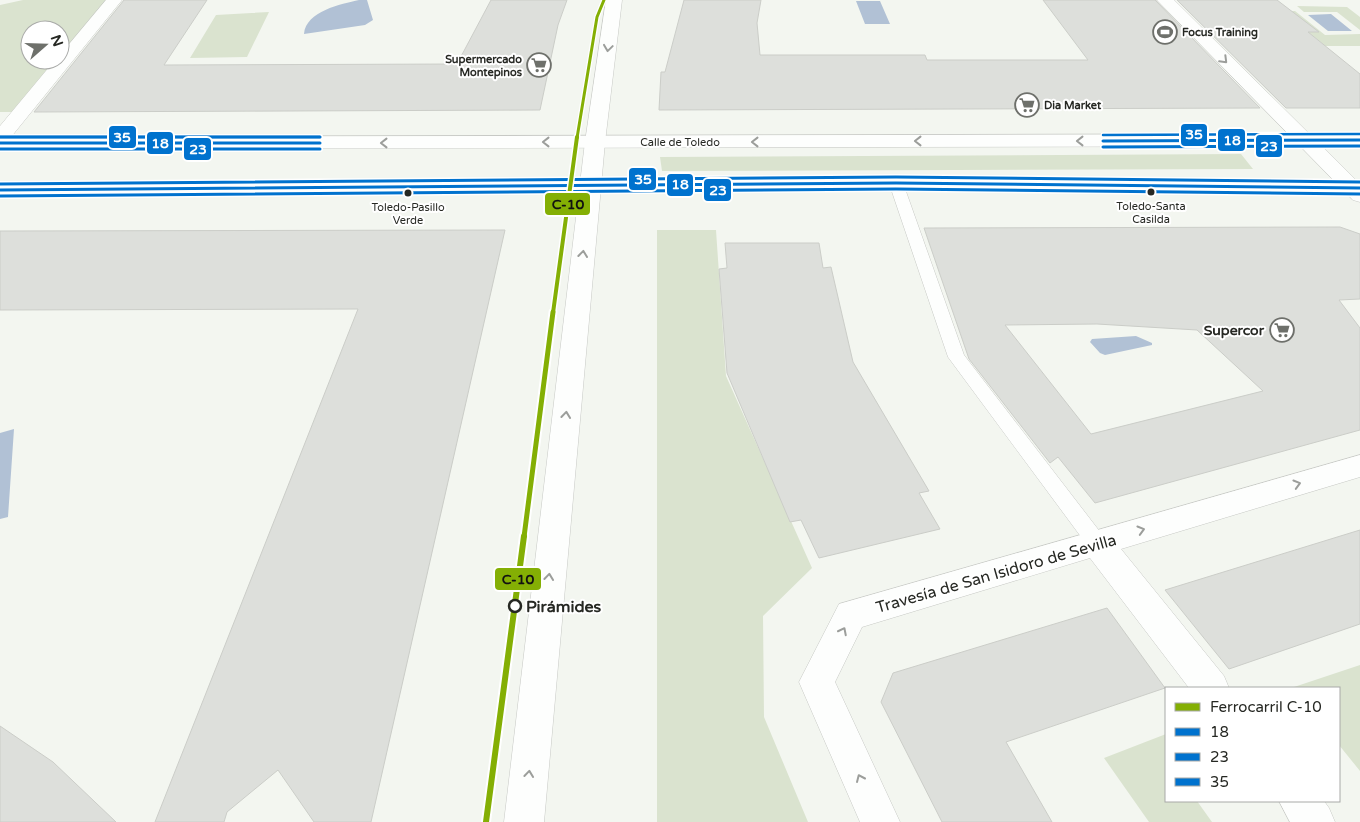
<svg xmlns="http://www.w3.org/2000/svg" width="1360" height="822" font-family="'Varela Round',sans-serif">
<rect width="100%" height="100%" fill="#f3f6f0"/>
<path fill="#dae3cf" d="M23 0H107L60 56V30H30V60H57L13 112H0V5Z
M1297 6 1347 7 1360 17V30L1337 12H1304Z
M1282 11H1295L1325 35 1360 34V46H1325Z
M269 12 247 57 190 58 216 15Z
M1241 154 1253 169 662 171 660 157Z
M657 230H716L726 376 812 568 763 616 764 717 808 822H657Z
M1360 665V771L1339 745V688H1291Z
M1166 734V801H1197L1212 822H1149L1104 758Z"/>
<path fill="#b1c1d5" d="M359 0H367L373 20 365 25 304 34C306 11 341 4 359 0Z
M856 1H880L890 24H865Z
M1331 14 1352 31H1328L1308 15Z
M1136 336 1152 343V345L1105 355 1100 353 1090 342 1092 339Z
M14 429 8 517 0 519V433Z"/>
<path fill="#dddfdb" stroke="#cbcdc8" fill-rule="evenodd" d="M124 0H207L164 65 457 64 491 0H567L558 25 540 110 34 112Z
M684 0H761L757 23 760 55H925L927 60H1088L1043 0H1155L1260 108 659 110 661 72H665Z
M1177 0H1277L1319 32H1308L1360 74V108H1286Z
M1340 227 1360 234V299L1339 300 1360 328V430L1095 503 1058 457 1050 463 969 359 924 228ZM1097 324 1197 330 1263 391 1091 434 1005 325Z
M505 230 371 822H314L278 770 227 812 224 822H155L358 309 0 310V231Z
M725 243H819L823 268 831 267 853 362 929 491 919 493 940 529 819 558 801 520 790 522 727 373 719 269 727 268Z
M1360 530V624L1229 669 1165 590Z
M1107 608 1165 688 1006 742 1052 822H942L881 702 893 673Z
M0 726 53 762 116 822H0Z"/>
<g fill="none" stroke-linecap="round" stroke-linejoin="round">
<g stroke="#c7c9c5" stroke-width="1">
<path id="lane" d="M896 179 903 183 964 355 1104 537 1107 543 1104 549 1097 552 1090 549 948 357 889 183Z"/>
</g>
<g stroke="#c7c9c5" stroke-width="1">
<path id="street" d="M106 0H122L7 142 0 144V126L55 60H60V55Z
M606 0H622L605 142 544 822H504L585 142Z
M1157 0H1174L1360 184V202L1353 200Z
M1360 455V477L1121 549 1224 676 1229 688H1189L1090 558 862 627 835 682 900 822H860L799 682 839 604Z
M1279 801H1324L1329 808 1335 822H1290Z"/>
</g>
<g stroke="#c7c9c5" stroke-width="1">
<path id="primary" d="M1360 134V146L0 149V137Z
M896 177 1360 182V194L896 189 0 196V184Z"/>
</g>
<use href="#lane" fill="#fdfefd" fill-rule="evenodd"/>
<use href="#street" fill="#fdfefd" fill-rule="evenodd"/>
<use href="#primary" fill="#fdfefd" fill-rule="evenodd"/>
<g stroke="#fff" stroke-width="6">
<path id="bus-1" d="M1103 141 1360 140
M0 143H320
M0 190 896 183 1360 188"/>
</g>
<g stroke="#fff" stroke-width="6">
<path id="bus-2" d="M1103 147 1360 146
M0 149H320
M0 196 896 189 1360 194"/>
</g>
<g stroke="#fff" stroke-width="5">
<path id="bus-3-far1" d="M1103 135 1360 134
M0 137H320"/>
</g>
<g stroke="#fff" stroke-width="6">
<path id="bus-3" d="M0 137H320
M0 184 896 177 1360 182"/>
</g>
<use href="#bus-1" stroke="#0072ce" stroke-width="3"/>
<use href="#bus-2" stroke="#0072ce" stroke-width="3"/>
<use href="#bus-3-far1" stroke="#0072ce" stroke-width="2.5"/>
<use href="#bus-3" stroke="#0072ce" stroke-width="3"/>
<g stroke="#fff" stroke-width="5.5">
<path id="rail-1-far3" d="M577 138 597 17 604 0"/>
</g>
<g stroke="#fff" stroke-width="7">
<path id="rail-1-far2" d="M553 313 577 137"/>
</g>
<g stroke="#fff" stroke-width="9">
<path id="rail-1-far1" d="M524 537 553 312"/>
</g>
<g stroke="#fff" stroke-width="10">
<path id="rail-1" d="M486 822 524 536"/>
</g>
<use href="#rail-1-far3" stroke="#84af04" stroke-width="3"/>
<use href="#rail-1-far2" stroke="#84af04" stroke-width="4"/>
<use href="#rail-1-far1" stroke="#84af04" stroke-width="5"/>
<use href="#rail-1" stroke="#84af04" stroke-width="6"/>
</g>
<defs><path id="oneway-chevron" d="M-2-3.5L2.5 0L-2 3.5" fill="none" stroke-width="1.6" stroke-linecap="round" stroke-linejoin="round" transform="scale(1.25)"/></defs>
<g stroke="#9c9e9b">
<use href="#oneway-chevron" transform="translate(608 48) rotate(98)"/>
<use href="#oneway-chevron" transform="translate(1224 60) rotate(45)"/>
<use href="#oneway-chevron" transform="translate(918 141) rotate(180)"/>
<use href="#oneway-chevron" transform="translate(1080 141) rotate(180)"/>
<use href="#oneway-chevron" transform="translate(546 142) rotate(180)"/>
<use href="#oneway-chevron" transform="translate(755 142) rotate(180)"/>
<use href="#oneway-chevron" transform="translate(384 143) rotate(180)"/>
<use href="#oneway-chevron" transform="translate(583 254) rotate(-83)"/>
<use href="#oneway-chevron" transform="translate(566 415) rotate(-84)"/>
<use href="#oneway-chevron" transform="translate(1297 484) rotate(-16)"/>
<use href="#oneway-chevron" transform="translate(1141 530) rotate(-16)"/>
<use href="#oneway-chevron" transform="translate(549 577) rotate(-84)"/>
<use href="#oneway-chevron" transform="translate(843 631) rotate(-63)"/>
<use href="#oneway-chevron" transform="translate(529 774) rotate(-84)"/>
<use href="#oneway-chevron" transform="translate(860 778) rotate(-114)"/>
</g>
<defs>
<g id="stadium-ring" transform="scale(1.25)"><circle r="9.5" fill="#fff" stroke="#6e706b" stroke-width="1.5"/><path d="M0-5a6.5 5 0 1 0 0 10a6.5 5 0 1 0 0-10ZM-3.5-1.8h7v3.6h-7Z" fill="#6e706b"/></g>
<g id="supermarket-ring" transform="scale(1.25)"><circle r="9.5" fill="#fff" stroke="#6e706b" stroke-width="1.5"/><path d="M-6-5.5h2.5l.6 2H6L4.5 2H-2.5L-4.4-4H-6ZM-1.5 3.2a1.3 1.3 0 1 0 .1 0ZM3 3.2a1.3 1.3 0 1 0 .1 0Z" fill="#6e706b"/></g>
</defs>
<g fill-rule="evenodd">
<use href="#stadium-ring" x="1165" y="32"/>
<use href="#supermarket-ring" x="539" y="65"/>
<use href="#supermarket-ring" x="1027" y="105"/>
<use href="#supermarket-ring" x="1282" y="330"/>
</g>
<g fill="#262823" stroke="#fff" stroke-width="2">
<circle cx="1151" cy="192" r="4.5"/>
<circle cx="408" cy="193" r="4.5"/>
</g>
<circle fill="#fff" stroke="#262823" stroke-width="2.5" cx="515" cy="606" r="6"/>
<g text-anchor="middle" stroke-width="4" stroke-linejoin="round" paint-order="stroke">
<g font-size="11" font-weight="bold" fill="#262823" stroke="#fff" text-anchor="start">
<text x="1182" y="36">Focus Training</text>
<text x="522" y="63" text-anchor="end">Supermercado<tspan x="522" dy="13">Montepinos</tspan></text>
<text x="1044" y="109">Dia Market</text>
</g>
<g font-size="11" fill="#262823" stroke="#fff">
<text x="680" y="146">Calle de Toledo</text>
</g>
<g font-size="11" fill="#262823" stroke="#fff">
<text x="1151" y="210">Toledo-Santa<tspan x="1151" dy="13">Casilda</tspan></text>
<text x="408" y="211">Toledo-Pasillo<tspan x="408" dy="13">Verde</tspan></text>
</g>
<g font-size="14" font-weight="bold" fill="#262823" stroke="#fff" text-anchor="end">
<text x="1264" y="335">Supercor</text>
</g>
<g font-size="16" fill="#262823" stroke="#fff">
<text transform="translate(996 573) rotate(-16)" y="6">Travesía de San Isidoro de Sevilla</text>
</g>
<g font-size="16" font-weight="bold" fill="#262823" stroke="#fff" text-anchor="start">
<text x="526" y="612">Pirámides</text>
</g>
</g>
<g stroke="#fff" stroke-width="2">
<rect x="1180" y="123" width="28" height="24" rx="5" fill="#0072ce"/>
<rect x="108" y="125" width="29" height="24" rx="5" fill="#0072ce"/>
<rect x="1217" y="128" width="29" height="24" rx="5" fill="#0072ce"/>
<rect x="146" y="131" width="28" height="24" rx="5" fill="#0072ce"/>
<rect x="1255" y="134" width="28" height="24" rx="5" fill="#0072ce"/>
<rect x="183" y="137" width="29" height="24" rx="5" fill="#0072ce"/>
<rect x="628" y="167" width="29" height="24" rx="5" fill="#0072ce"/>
<rect x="666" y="173" width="28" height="24" rx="5" fill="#0072ce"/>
<rect x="703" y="178" width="29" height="24" rx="5" fill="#0072ce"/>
<rect x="544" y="192" width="47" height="24" rx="5" fill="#84af04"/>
<rect x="494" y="567" width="48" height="24" rx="5" fill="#84af04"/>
</g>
<g font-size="14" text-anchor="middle" font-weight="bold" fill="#fff">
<text x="1194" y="139">35</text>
<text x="122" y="142">35</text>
<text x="1232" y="145">18</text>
<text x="160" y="148">18</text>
<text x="1269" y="151">23</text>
<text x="198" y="154">23</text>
<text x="643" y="184">35</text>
<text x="680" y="189">18</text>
<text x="718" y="195">23</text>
</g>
<g font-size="14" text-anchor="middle" font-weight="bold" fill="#111">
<text x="568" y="209">C-10</text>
<text x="518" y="584">C-10</text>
</g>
<rect x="1165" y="687" width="175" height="115" fill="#ffffff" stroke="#a8a9a7"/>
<rect x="1175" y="703" width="25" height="8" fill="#84af04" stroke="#a8a9a7"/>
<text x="1210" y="712" font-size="15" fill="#262823">Ferrocarril C-10</text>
<rect x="1175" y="728" width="25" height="8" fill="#0072ce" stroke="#a8a9a7"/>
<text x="1210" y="737" font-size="15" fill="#262823">18</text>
<rect x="1175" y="753" width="25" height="8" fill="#0072ce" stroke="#a8a9a7"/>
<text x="1210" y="762" font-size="15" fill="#262823">23</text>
<rect x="1175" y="778" width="25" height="8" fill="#0072ce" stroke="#a8a9a7"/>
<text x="1210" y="787" font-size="15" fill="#262823">35</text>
<g transform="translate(45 45) rotate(70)"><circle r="24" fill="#ffffff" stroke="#a8a9a7"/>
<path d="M0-4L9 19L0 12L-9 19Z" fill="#6e706b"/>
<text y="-8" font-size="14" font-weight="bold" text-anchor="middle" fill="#262823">N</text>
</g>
</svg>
